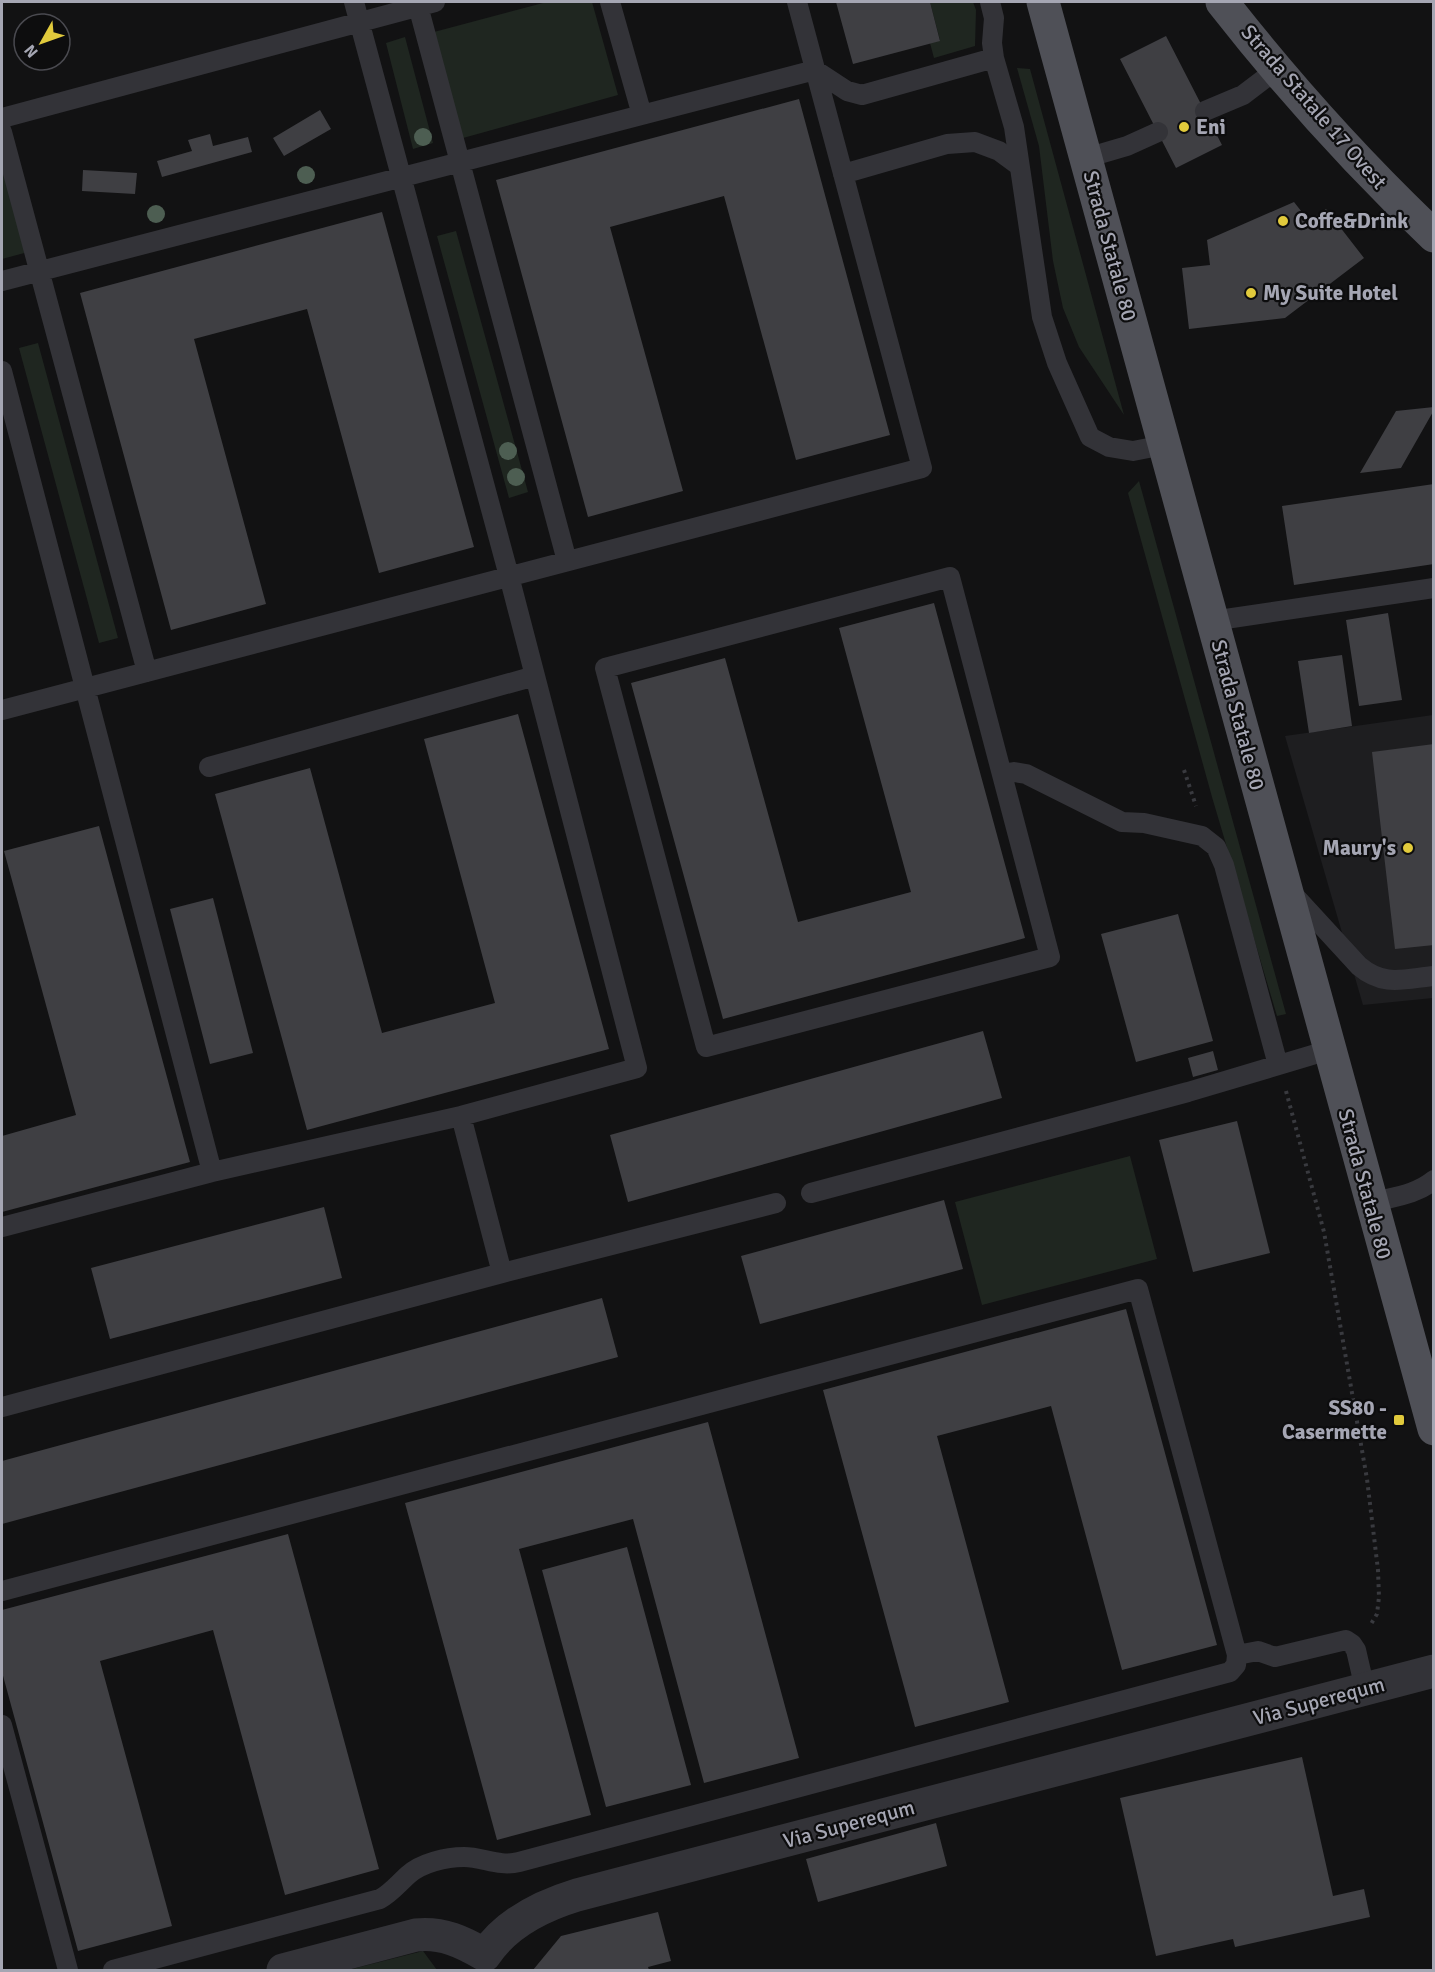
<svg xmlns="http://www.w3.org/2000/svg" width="1435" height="1972" font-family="Signika,sans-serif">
<rect width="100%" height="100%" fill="#121213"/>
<path fill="#1e1e20" d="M1433 715V998L1363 1005 1285 736Z"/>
<path fill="#1f2620" d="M547 2H592L618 95 463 138 434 32Z
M930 2H973L976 10 975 46 934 58 930 43 940 40Z
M405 37 433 143 413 149 386 43Z
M1017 68 1030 69 1124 415 1079 347 1063 308 1053 261 1039 146Z
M2 154 28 252 2 259Z
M456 231 528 492 509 498 437 236Z
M38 343 118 638 99 643 19 348Z
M1139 481 1286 1014 1277 1016 1212 797 1128 493Z
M1130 1156 1157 1259 982 1305 955 1202Z
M423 1951 437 1970H348Z"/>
<path fill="#3f3f43" d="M836 2H930L940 41 853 64Z
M1166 36 1222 145 1176 168 1120 59Z
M799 99 890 435 796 460 724 196 610 227 683 491 588 517 496 180Z
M320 110 331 129 284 156 273 138Z
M210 134 213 146 248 137 252 152 162 177 157 161 192 151 188 140Z
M83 170 137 173 135 194 82 191Z
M1294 202 1309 221 1326 209 1364 258 1285 318 1189 329 1182 268 1210 265 1207 240Z
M382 212 474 547 379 573 307 309 194 339 266 604 171 630 80 293Z
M1434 407V410L1401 468 1360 473 1396 411Z
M1434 484V564L1294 585 1282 506Z
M934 603 1025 938 723 1019 631 683 725 658 798 922 911 892 839 628Z
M1388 613 1402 700 1359 706 1346 620Z
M1342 655 1352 726 1309 733 1298 661Z
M518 714 609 1049 307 1130 215 794 310 768 382 1033 495 1003 424 739Z
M1434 744V945L1395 949 1372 752Z
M99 826 190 1162 2 1212V1136L76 1115 4 851Z
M213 898 253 1053 210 1064 170 909Z
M1178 914 1213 1041 1136 1062 1101 934Z
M983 1031 1002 1098 628 1202 610 1135Z
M1213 1051 1218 1070 1193 1077 1188 1058Z
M1237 1121 1270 1253 1193 1272 1159 1140Z
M944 1200 963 1269 760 1324 741 1256Z
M324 1207 342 1278 110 1339 91 1268Z
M602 1298 618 1357 2 1524V1461Z
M1126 1309 1217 1645 1122 1670 1051 1406 937 1436 1009 1702 915 1727 823 1390Z
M708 1422 799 1758 704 1783 633 1519 519 1549 591 1815 497 1840 405 1503Z
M288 1534 379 1869 285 1895 213 1630 100 1661 172 1926 78 1951 2 1672V1610Z
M627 1547 691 1785 606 1807 542 1570Z
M1302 1757 1333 1896 1364 1889 1370 1917 1235 1947 1233 1939 1156 1956 1120 1798Z
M936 1823 947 1866 818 1902 806 1859Z
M658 1912 671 1961 648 1967 649 1970H533L561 1936Z"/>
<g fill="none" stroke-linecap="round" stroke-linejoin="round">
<path stroke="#393a3f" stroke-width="4" stroke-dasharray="3 4.5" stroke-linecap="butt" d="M1184 770 1196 806
M1286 1091 1324 1232 1367 1479 1378 1570 1379 1597 1377 1614 1371 1624"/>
<path stroke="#333338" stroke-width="20" d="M417 2 567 561
M610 2 642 115
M990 2 994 18 992 43 994 58 1014 127 1042 317 1057 363 1090 437 1109 447 1133 451 1164 445
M1205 111 1243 95 1276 70
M2 118 435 2
M2 132 147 672
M1086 158 1127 146 1158 132
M843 174 947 144 975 142 999 151 1018 165
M2 281 815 70 847 91 862 95 994 58
M2 371 212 1172
M950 577 1050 957 706 1047 605 668Z
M1212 621 1434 588
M2 710 922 468 797 2
M209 767 535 676
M1002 774 1014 772 1026 774 1122 822 1144 823 1202 836 1216 847 1224 865 1278 1065
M1291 892 1359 966C1384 987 1403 979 1434 976
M461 1116 502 1273
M811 1193 1188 1092 1329 1050
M1371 1203C1392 1197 1416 1195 1434 1180
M2 1227 212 1172 461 1116 637 1068 509 576 354 2
M2 1407 502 1273 776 1203
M2 1591 1138 1289 1237 1655 1236 1665 1230 1672 519 1862C499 1867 483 1857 464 1857 446 1857 421 1863 408 1875 398 1884 391 1893 380 1899L113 1970
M1237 1655 1258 1651 1275 1657 1346 1640 1352 1644 1356 1650 1365 1689
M2 1725 68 1970"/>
<path stroke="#333338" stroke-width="33" d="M283 1970 416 1935C442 1932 463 1942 485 1955 506 1923 541 1906 577 1895L1434 1671"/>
<path stroke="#4f5057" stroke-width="33" d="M1043 2 1434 1429
M1222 2C1287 85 1357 163 1434 236"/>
</g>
<g fill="#4d5e52">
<circle cx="423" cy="137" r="9"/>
<circle cx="306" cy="175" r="9"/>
<circle cx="156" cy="214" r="9"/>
<circle cx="508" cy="451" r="9"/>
<circle cx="516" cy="477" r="9"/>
</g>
<g fill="#e1ca3c" stroke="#0d0d0e" stroke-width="2">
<circle cx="1184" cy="127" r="6"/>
<circle cx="1283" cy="221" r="6"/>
<circle cx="1251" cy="293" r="6"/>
<circle cx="1408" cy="848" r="6"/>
<rect x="1393" y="1414" width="12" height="12" rx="3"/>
</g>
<g text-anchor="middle" stroke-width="4.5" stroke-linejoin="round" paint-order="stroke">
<g font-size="21" fill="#a5a6b3" stroke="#0d0d0e">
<text transform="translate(1314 107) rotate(49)" y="7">Strada Statale 17 Ovest</text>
<text transform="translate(1110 246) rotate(75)" y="7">Strada Statale 80</text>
<text transform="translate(1238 715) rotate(75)" y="7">Strada Statale 80</text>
<text transform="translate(1365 1184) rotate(75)" y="7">Strada Statale 80</text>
<text transform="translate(1319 1701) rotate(-15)" y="7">Via Superequm</text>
<text transform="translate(849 1824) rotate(-15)" y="7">Via Superequm</text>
</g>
<g font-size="21" font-weight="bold" fill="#a5a6b3" stroke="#0d0d0e" text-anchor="start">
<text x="1196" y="134">Eni</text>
<text x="1295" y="228">Coffe&amp;Drink</text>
<text x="1263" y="300">My Suite Hotel</text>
<text x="1396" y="855" text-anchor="end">Maury's</text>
<text x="1387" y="1415" text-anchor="end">SS80 -<tspan x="1387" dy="24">Casermette</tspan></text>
</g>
</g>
<rect width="1435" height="1972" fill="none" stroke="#a5a6b3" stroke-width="6"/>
<g transform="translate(42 42) rotate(230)"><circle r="28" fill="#0d0d0e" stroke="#4a4a50" stroke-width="1.5"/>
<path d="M0-4.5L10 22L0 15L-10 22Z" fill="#e1ca3c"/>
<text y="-9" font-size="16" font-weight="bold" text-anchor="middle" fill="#a5a6b3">N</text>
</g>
</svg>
